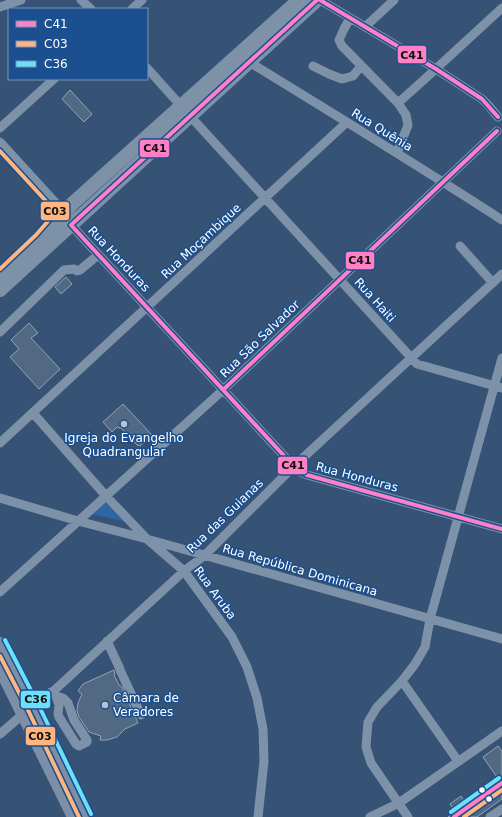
<svg xmlns="http://www.w3.org/2000/svg" width="502" height="817" font-family="'DejaVu Sans',sans-serif">
<rect width="100%" height="100%" fill="#365274"/>
<path fill="#2f66a5" d="M104 502 124 521 91 514Z"/>
<path fill="#526984" stroke="#92a2b6" d="M70 90 92 114 84 122 62 99Z
M66 277 72 284 61 294 55 287Z
M29 323 38 333 31 338 60 369 39 389 10 357 19 349 11 340Z
M123 404 152 435 140 446 137 445 121 428H119L117 427 112 432 103 422Z
M114 670 115 674 114 675 119 685 122 687 138 723 125 729 117 737 107 740H100L101 736 89 732 79 717 77 711 78 703 82 694 78 691 80 688 83 684Z
M498 746 502 751V799L477 817H448L455 812 450 804 461 796 466 804 499 780 483 757Z"/>
<g fill="none" stroke-linecap="round" stroke-linejoin="round">
<path stroke="#546c89" stroke-width="9" stroke-dasharray="9 4.5" stroke-linecap="butt" d="M454 817 502 783"/>
<path stroke="#7d92a8" stroke-width="9" d="M81 0 91 9
M320 0 436 69 482 99 488 105 498 117
M0 7 21 0
M132 9 142 0
M350 18 344 29 339 40 342 46 398 103 406 115 408 125 397 153
M365 27 394 0
M249 62C334 114 419 166 502 220
M313 66 329 74 342 79 353 76 361 66
M147 68 181 106
M398 103 427 77 502 8
M190 116 417 364 502 388
M0 128 54 79
M0 142 64 212
M71 225 298 471 307 475 502 529
M460 246 493 283
M0 332 64 270 74 269 77 271 80 270 98 255
M33 413 106 496 147 539 184 571 232 637 247 667 257 698 263 729 264 761 258 817
M0 443 347 122
M0 498 78 521 147 539 502 639
M0 592 223 390 497 131
M107 641 120 669
M120 670 141 715
M402 681 458 761
M51 692 56 696 63 698 68 703 74 720 87 740V742L79 746 76 744 59 717 58 714 59 705 56 696
M0 734 22 715 34 709 184 571 204 556 293 467 502 274
M370 817 399 803 502 731
M408 817 371 763 366 747 368 722 377 707 402 681 415 664 425 647 430 619 502 358
M490 817 502 809"/>
<path stroke="#7d8ea7" stroke-width="12" d="M0 643 34 709 86 817
M0 669 73 817"/>
<path stroke="#7e92a7" stroke-width="14" d="M3 275 40 239 72 204 299 0
M0 290 317 0"/>
<g stroke="#1b4f8f" stroke-width="7">
<path id="bus-1" d="M317 0 71 225 298 471 307 475 502 529
M320 0 436 69 482 99 498 117
M223 390 497 131
M454 817 502 783"/>
</g>
<g stroke="#1b4f8f" stroke-width="7">
<path id="bus-2" d="M0 151 56 212 36 235 0 269
M0 656 29 712 79 817
M464 817 502 790"/>
</g>
<g stroke="#1b4f8f" stroke-width="7">
<path id="bus-3" d="M5 640 39 706 91 814
M451 812 499 778"/>
</g>
<use href="#bus-1" stroke="#ff80c5" stroke-width="4"/>
<use href="#bus-2" stroke="#ffb580" stroke-width="4"/>
<use href="#bus-3" stroke="#6ddff8" stroke-width="4"/>
</g>
<g fill="#b9c2ce" stroke="#1b4f8f" stroke-width="1.5">
<circle cx="124" cy="424" r="4"/>
<circle cx="105" cy="705" r="4"/>
</g>
<g fill="#fff" stroke="#1b4f8f" stroke-width="1.5">
<circle cx="482" cy="790" r="3.5"/>
<circle cx="489" cy="799" r="3.5"/>
</g>
<g text-anchor="middle" stroke-width="3" stroke-linejoin="round" paint-order="stroke">
<g font-size="12" fill="#fff" stroke="#1b4f8f">
<text transform="translate(382 130) rotate(32)" y="4">Rua Quênia</text>
<text transform="translate(201 241) rotate(-43)" y="4">Rua Moçambique</text>
<text transform="translate(119 259) rotate(47)" y="4">Rua Honduras</text>
<text transform="translate(375 300) rotate(48)" y="4">Rua Haiti</text>
<text transform="translate(260 339) rotate(-44)" y="4">Rua São Salvador</text>
<text transform="translate(357 477) rotate(15)" y="4">Rua Honduras</text>
<text transform="translate(225 516) rotate(-44)" y="4">Rua das Guianas</text>
<text transform="translate(300 570) rotate(16)" y="4">Rua República Dominicana</text>
<text transform="translate(215 593) rotate(54)" y="4">Rua Aruba</text>
</g>
<g font-size="12" fill="#fff" stroke="#1b4f8f">
<text x="124" y="442">Igreja do Evangelho<tspan x="124" dy="14">Quadrangular</tspan></text>
<text x="113" y="702" text-anchor="start">Câmara de<tspan x="113" dy="14">Veradores</tspan></text>
</g>
</g>
<g stroke="#1b4f8f" stroke-width="1.5">
<rect x="397" y="45" width="30" height="19" rx="4" fill="#ff80c5"/>
<rect x="139" y="139" width="31" height="19" rx="4" fill="#ff80c5"/>
<rect x="40" y="201" width="30" height="20" rx="4" fill="#ffb580"/>
<rect x="345" y="251" width="30" height="19" rx="4" fill="#ff80c5"/>
<rect x="277" y="456" width="31" height="19" rx="4" fill="#ff80c5"/>
<rect x="20" y="690" width="31" height="19" rx="4" fill="#6ddff8"/>
<rect x="25" y="726" width="31" height="20" rx="4" fill="#ffb580"/>
</g>
<g font-size="11" text-anchor="middle" font-weight="bold" fill="#111">
<text x="412" y="59">C41</text>
<text x="155" y="152">C41</text>
<text x="55" y="215">C03</text>
<text x="360" y="264">C41</text>
<text x="293" y="469">C41</text>
<text x="36" y="703">C36</text>
<text x="40" y="740">C03</text>
</g>
<rect x="8" y="8" width="140" height="72" fill="#1b4f8f" stroke="#7695bc"/>
<rect x="16" y="21" width="20" height="6" fill="#ff80c5" stroke="#7695bc"/>
<text x="44" y="28" font-size="12" fill="#ffffff">C41</text>
<rect x="16" y="41" width="20" height="6" fill="#ffb580" stroke="#7695bc"/>
<text x="44" y="48" font-size="12" fill="#ffffff">C03</text>
<rect x="16" y="61" width="20" height="6" fill="#6ddff8" stroke="#7695bc"/>
<text x="44" y="68" font-size="12" fill="#ffffff">C36</text>
</svg>
